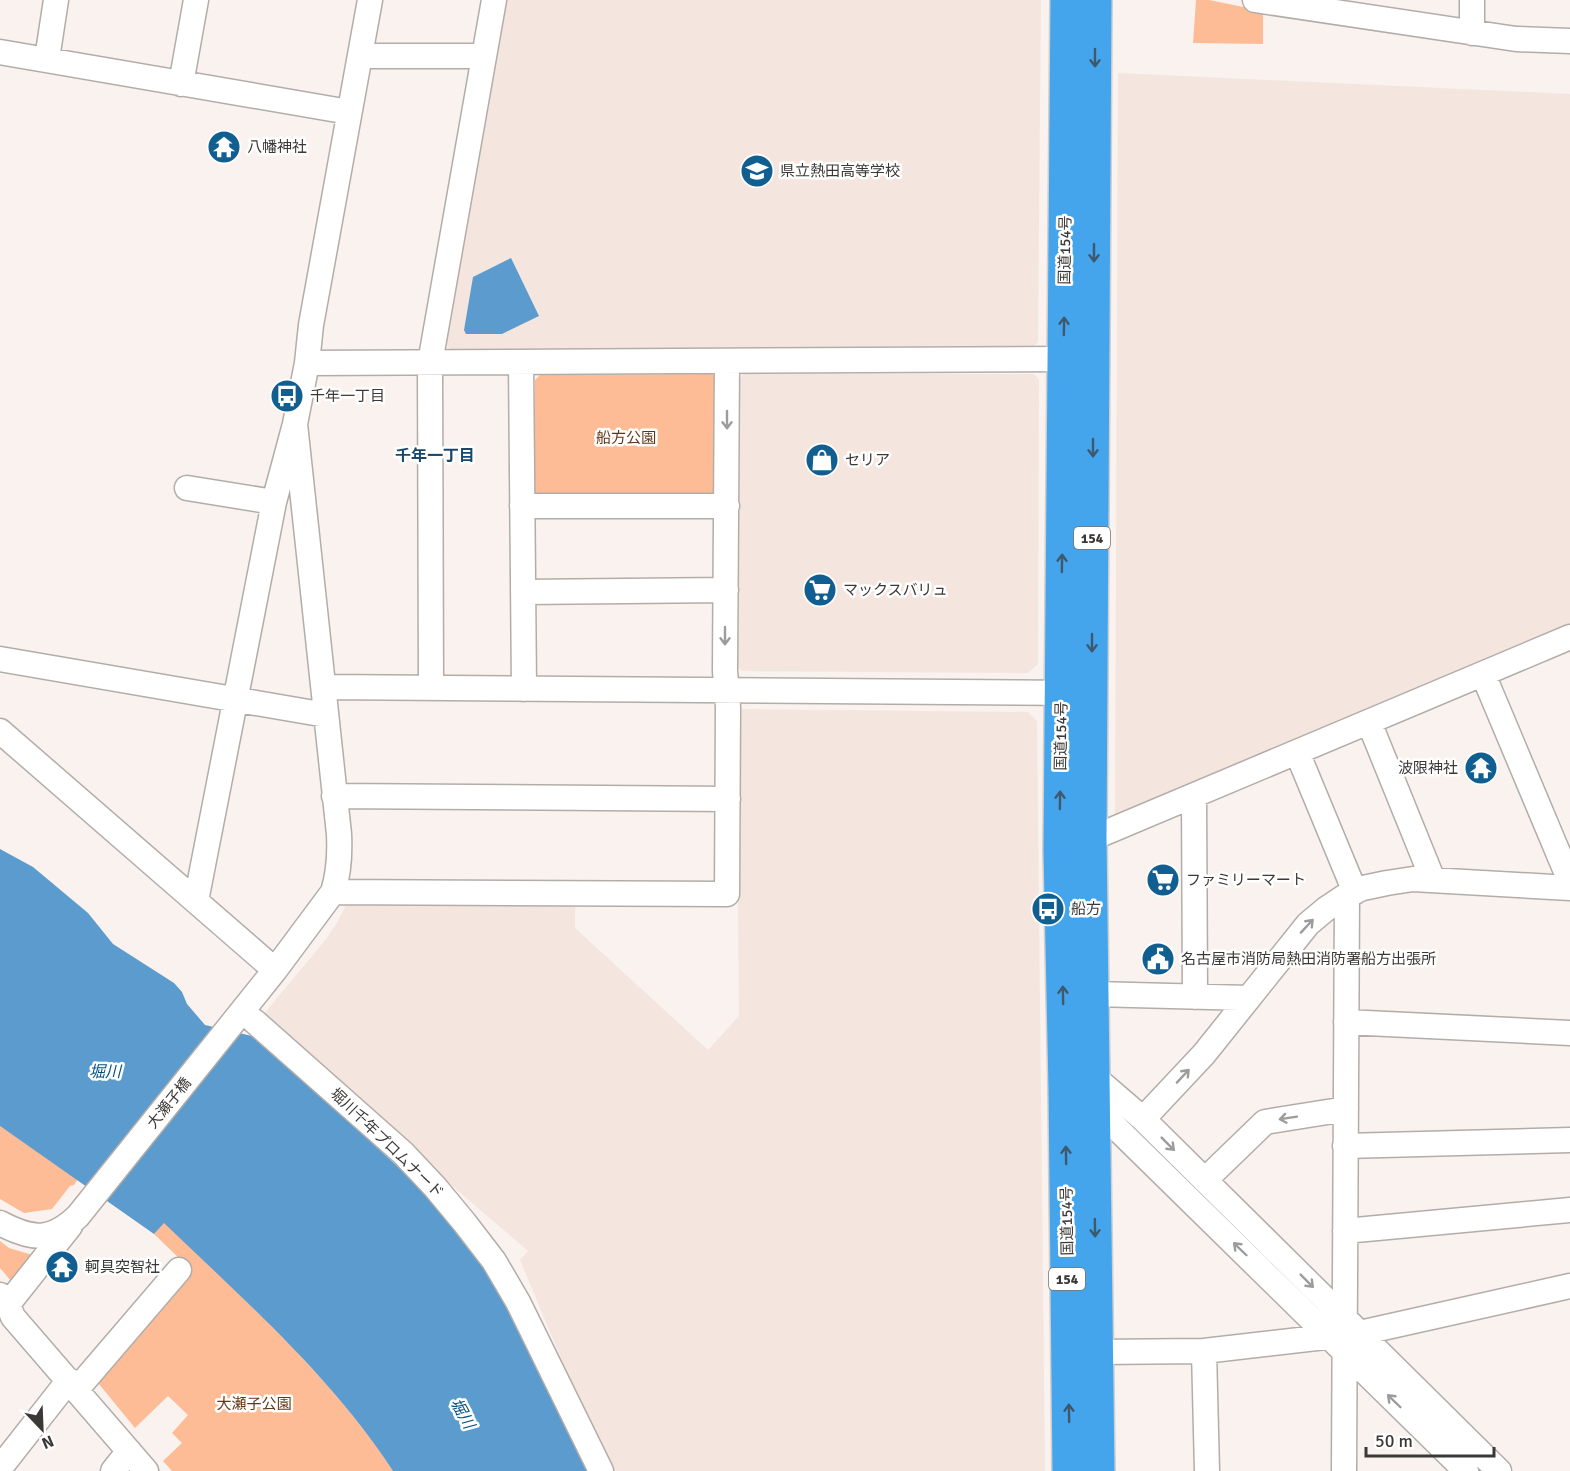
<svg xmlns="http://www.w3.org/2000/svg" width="1570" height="1471" font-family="Signika,'Noto Sans JP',sans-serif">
<rect width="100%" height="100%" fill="#f9f2ee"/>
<path fill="#f4e6de" d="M505 0H1041L1038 342 1034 346 450 349 445 343Z
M1118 73 1570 94V627L1115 819Z
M744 374H1034L1039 380 1038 664 1028 673 742 671 737 666 738 381Z
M743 709 1028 712 1037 721 1045 1471H608L520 1260 528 1251 259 1020 327 938 338 921 347 903 575 901V928L708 1050 739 1016 736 715Z"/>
<path fill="#fdbc95" d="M1196 0H1209L1263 11V44L1193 43Z
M712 374 718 380 717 495H535V380L540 375Z
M0 1126 78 1179 74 1185 70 1186 52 1209 24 1213 0 1199Z
M164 1222C245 1301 331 1376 393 1471H172L163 1461 182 1443 172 1433 188 1415 168 1396 135 1428 94 1378 181 1260 154 1234Z
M0 1241 9 1248 36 1256 11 1281 0 1268Z"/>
<path fill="#5c9bcd" d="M511 258 539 316 502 334H466L464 330 473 277Z
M0 849 33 867 88 913 113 944 174 983 182 992 187 1004 205 1025 256 1037 443 1208 515 1308 588 1471H393C331 1376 245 1301 164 1223L154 1234 0 1126Z"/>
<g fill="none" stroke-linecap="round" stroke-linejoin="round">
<g stroke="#b3ada9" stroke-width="27">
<path id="minor" d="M1255 0 1516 39 1570 41
M1472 33V0
M0 52 349 112
M360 56H484
M47 59 56 0
M181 84 196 0
M521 362 524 689
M307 363 1064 359
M187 488 274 502
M522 506H727
M523 592 726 590
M0 659 326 715
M1483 674 1570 881
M324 687 1077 693
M431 688 430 363 494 0
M1369 722 1433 880
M0 731 275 970
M1297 752 1355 892
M334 796 728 799
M1194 796 1195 997
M1076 845 1570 637
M333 892 727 894 728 707 725 671 727 362
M196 901 274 502 295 424 307 363 311 325 370 0
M1093 994 1249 998
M254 1021 403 1153 435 1187 464 1222 494 1261 518 1302 601 1471
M1346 1022 1570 1033
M1086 1070 1143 1119 1499 1471
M1085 1101 1094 1106 1466 1471
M1143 1119 1204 1054 1308 924 1326 909 1347 895 1363 888 1387 883 1413 879 1570 888
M1345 1146 1570 1140
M1205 1180 1265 1122 1346 1109
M0 1223C32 1240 51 1242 78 1216L275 970 333 892C339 873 340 854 339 834L295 424
M1345 1231 1570 1210
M0 1295 8 1304 13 1317 146 1471
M8 1304 70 1226
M1204 1351 1207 1471
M1097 1352 1204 1351 1360 1333 1570 1286
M77 1389 179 1270
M0 1468 69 1380
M113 1471 129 1451
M1344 1471 1347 895"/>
</g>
<g stroke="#d0cfcf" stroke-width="36">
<path id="highway" d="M1067 0 1060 851 1065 1088 1069 1471
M1095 0 1090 839 1098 1471"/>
</g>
<use href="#minor" stroke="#fff" stroke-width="24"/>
<use href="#highway" stroke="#44a5ed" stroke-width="33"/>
</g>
<defs><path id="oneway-shaft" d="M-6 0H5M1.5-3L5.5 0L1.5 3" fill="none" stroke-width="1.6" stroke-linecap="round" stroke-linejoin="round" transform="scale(1.5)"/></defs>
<g stroke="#3e596e">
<use href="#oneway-shaft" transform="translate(1095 58) rotate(90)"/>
<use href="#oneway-shaft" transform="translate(1094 253) rotate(90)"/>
<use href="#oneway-shaft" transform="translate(1064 326) rotate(-89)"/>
<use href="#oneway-shaft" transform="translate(1093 448) rotate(90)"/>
<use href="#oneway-shaft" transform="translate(1062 563) rotate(-89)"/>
<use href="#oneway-shaft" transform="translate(1092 643) rotate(90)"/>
<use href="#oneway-shaft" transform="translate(1060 800) rotate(-89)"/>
<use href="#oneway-shaft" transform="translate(1063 995) rotate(-91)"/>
<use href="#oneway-shaft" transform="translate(1066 1155) rotate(-91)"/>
<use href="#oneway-shaft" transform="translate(1095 1228) rotate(89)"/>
<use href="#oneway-shaft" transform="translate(1069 1413) rotate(-91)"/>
</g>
<g stroke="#9d9c9b">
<use href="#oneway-shaft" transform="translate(727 420) rotate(90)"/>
<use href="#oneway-shaft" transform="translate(725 636) rotate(90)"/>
<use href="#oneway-shaft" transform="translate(1307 926) rotate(-47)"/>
<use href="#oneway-shaft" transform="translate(1183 1076) rotate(-47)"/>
<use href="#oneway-shaft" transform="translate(1288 1118) rotate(171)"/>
<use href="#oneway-shaft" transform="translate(1168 1144) rotate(45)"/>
<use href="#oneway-shaft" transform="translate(1240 1249) rotate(-136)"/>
<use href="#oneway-shaft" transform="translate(1307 1281) rotate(45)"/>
<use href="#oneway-shaft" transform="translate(1394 1401) rotate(-136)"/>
</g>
<defs>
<g id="temple-disc" transform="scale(1.725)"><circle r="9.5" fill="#115f91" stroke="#fff"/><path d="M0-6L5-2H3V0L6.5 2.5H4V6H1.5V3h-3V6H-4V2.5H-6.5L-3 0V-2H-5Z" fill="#fff"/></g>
<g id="school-disc" transform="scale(1.725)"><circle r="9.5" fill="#115f91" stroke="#fff"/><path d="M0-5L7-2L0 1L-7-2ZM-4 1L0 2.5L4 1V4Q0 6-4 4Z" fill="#fff"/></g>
<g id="bus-disc" transform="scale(1.725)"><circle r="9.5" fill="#115f91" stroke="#fff"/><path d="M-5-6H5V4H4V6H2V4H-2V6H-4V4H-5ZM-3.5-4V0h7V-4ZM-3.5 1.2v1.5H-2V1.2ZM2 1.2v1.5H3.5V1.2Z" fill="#fff"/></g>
<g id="shop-disc" transform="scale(1.725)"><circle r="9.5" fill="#115f91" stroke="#fff"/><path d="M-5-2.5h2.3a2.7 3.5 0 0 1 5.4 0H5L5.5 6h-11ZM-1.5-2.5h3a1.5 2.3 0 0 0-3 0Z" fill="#fff"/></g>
<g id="supermarket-disc" transform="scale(1.725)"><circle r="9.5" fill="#115f91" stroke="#fff"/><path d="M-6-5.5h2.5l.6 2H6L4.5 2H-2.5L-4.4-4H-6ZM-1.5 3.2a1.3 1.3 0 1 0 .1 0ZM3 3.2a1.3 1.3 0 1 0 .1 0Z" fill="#fff"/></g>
<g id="civic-disc" transform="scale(1.725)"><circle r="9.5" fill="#115f91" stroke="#fff"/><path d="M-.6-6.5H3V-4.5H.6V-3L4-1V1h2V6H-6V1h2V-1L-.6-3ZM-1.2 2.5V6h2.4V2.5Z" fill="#fff"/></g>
</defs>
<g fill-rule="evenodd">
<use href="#temple-disc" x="224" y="147"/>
<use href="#school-disc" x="757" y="171"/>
<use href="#bus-disc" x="287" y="396"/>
<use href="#shop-disc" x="822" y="460"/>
<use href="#supermarket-disc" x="820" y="590"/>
<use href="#temple-disc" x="1481" y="768"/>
<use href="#supermarket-disc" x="1163" y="880"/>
<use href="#bus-disc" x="1048" y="909"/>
<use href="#civic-disc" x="1158" y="959"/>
<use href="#temple-disc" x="62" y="1267"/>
</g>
<g text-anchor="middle" stroke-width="5" stroke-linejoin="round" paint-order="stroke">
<g fill="#fff" stroke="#767473" stroke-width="1.5">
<rect x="1074" y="527" width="36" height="22" rx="4.5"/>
<rect x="1049" y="1268" width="36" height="22" rx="4.5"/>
</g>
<g font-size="14" font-weight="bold" fill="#3b3937">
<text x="1092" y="543">154</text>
<text x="1067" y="1284">154</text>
</g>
<g font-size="15" fill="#3b3937" stroke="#fff" text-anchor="start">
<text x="247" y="152">八幡神社</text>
<text x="780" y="176">県立熱田高等学校</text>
<text x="310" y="401">千年一丁目</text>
<text x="845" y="465">セリア</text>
<text x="843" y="595">マックスバリュ</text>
<text x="1458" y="773" text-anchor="end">波限神社</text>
<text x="1186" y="885">ファミリーマート</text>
<text x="1071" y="914">船方</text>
<text x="1181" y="964">名古屋市消防局熱田消防署船方出張所</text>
<text x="85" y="1272">軻具突智社</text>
</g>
<g font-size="15" fill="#3b3937" stroke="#fff">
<text transform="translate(1065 250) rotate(-89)" y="5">国道154号</text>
<text transform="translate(1061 736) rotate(-89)" y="5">国道154号</text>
<text transform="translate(169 1103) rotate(-51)" y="5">大瀬子橋</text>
<text transform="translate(387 1143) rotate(44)" y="5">堀川千年プロムナード</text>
<text transform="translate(1067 1221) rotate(-91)" y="5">国道154号</text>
</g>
<g font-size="15" fill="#633617" stroke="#fff">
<text x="626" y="443">船方公園</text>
<text x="254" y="1409">大瀬子公園</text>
</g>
<g font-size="16" font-weight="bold" fill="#18496d" stroke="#fff">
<text x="435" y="461">千年一丁目</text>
</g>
<g font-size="16" font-style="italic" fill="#045282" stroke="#fff">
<text x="105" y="1077">堀川</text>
<text transform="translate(463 1413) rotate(61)" y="6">堀川</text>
</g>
</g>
<g transform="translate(42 1429) rotate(157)" stroke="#ffffff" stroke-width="4.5" paint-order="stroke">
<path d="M0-4.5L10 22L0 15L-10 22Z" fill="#3b3937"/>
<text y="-9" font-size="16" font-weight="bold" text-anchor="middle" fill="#3b3937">N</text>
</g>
<path d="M1366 1447v9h128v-9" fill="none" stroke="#3b3937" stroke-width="3"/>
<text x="1375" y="1447" font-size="18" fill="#3b3937" stroke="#ffffff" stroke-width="4.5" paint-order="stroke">50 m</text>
</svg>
